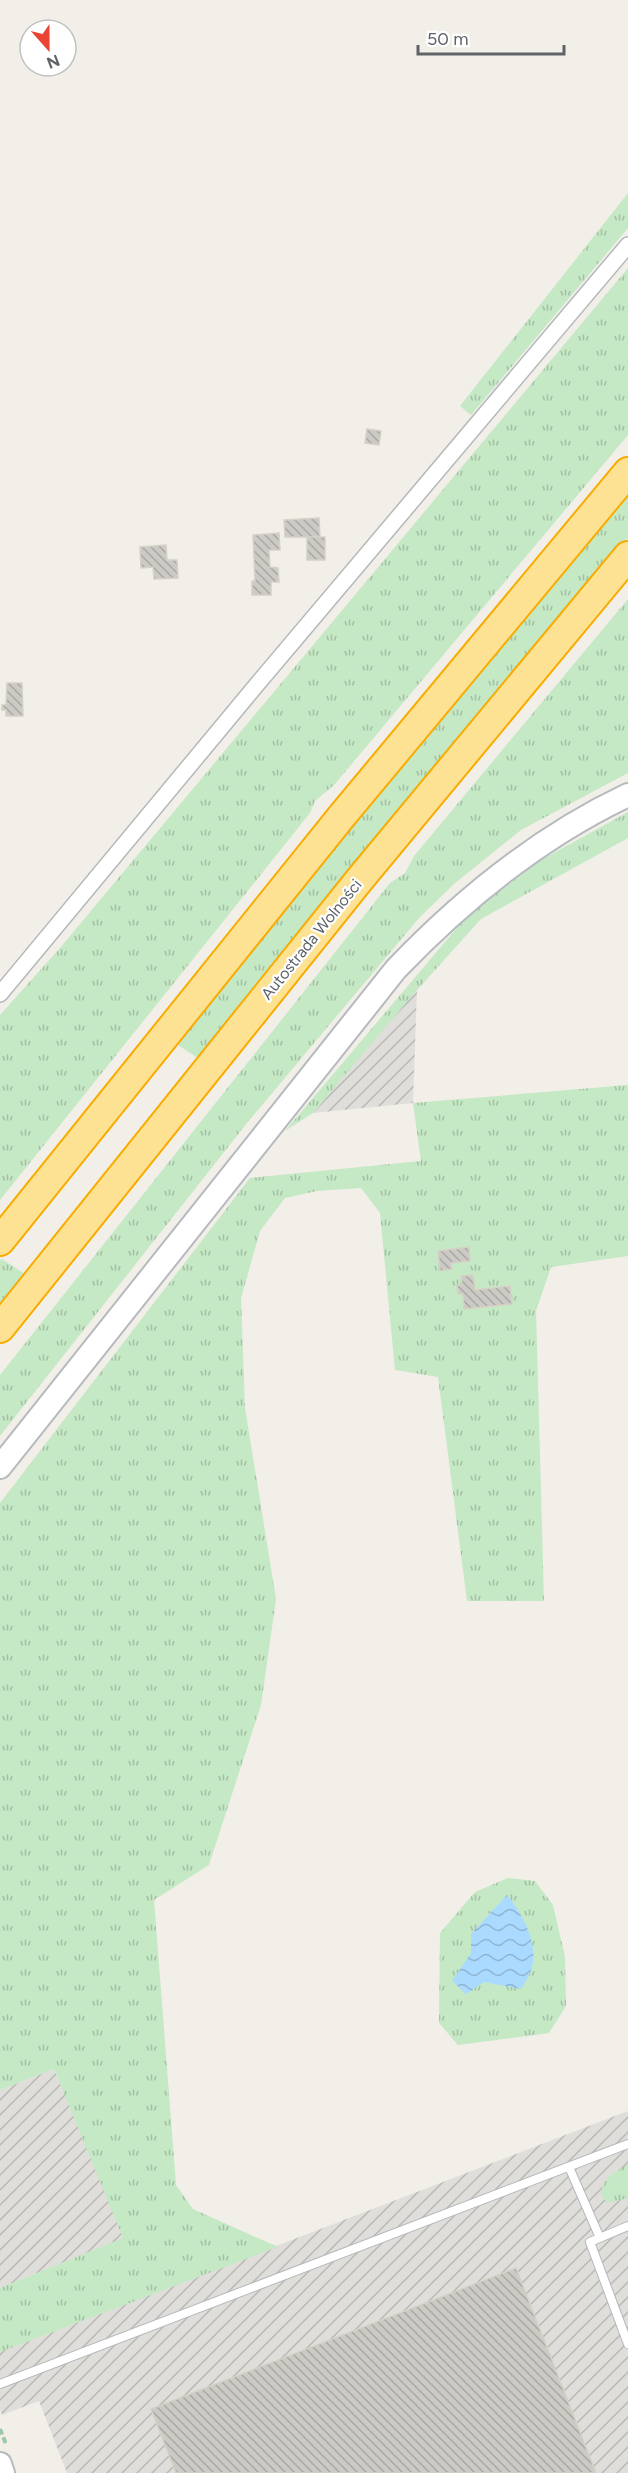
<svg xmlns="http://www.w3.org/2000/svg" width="628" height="2473" font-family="Figtree,sans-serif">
<defs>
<pattern id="industrial-furrows" width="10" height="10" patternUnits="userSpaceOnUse" patternTransform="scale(1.5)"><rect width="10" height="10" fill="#e0deda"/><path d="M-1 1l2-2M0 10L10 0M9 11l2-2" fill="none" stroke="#b9b8b5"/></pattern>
<pattern id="grass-tufts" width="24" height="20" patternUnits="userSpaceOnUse" patternTransform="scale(1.5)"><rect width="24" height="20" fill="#c5e8c5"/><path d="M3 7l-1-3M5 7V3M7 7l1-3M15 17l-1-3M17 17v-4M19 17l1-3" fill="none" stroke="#a3c0a4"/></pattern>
<pattern id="water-waves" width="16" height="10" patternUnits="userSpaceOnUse" patternTransform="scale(1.5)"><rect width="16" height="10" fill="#aadaff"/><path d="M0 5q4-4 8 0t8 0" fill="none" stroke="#8eb4d2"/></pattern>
<pattern id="building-back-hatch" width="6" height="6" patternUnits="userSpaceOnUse" patternTransform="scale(1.5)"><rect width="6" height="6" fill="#cccac5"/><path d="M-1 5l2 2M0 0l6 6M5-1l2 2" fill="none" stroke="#a9a8a4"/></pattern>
</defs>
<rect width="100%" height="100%" fill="#f1efe8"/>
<path fill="url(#industrial-furrows)" d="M417 989 413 1103 313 1113Z
M54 2069 124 2238 0 2288V2090Z
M628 2111V2473H67L39 2401 2 2415 0 2409V2352Z"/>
<path fill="url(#grass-tufts)" d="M628 193V228L471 415 460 406Z
M628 268V435L334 785 315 801 310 813 0 1200V1015L60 948Z
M628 490V538L205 1051 196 1057 178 1045 177 1042 181 1033Z
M628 599V773L521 830 454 884 419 918 247 1123 0 1436V1375L390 883 405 873 414 856Z
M628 812V838L481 919 417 990 313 1113 285 1131 467 916 541 860Z
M628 1085V1256L551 1267 536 1311 544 1601H467L438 1377 395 1370 380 1213 361 1188 317 1191 285 1198 260 1231 241 1298 245 1408 276 1599 261 1705 209 1865 154 1900 176 2185 193 2209 278 2247 0 2352V2288L123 2238 54 2069 0 2090V1503L250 1178 421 1161 413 1103Z
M2 1259 25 1274 24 1279 0 1311V1260Z
M508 1878 535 1881 553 1905 565 1957 566 2006 549 2033 458 2045 439 2023 440 1933 475 1892Z
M628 2165V2198L607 2203 601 2195C602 2178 614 2172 628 2165Z"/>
<path fill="url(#water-waves)" d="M507 1895C523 1914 541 1947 530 1973 528 1978 524 1984 521 1989L484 1982 466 1994 452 1981 471 1953V1934Z"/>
<path fill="url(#building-back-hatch)" stroke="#d6d1c6" stroke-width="1.5" d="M367 429 381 431 379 445 365 443Z
M319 518 320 537H285L284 520Z
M279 533 280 550H269L270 567 278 568 279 582H271V595H252V581H255L253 535Z
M307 537H325V560H307Z
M166 545 167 560H177L178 578 154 579 153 567 141 568 140 547Z
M7 683H22L23 716H6V710H2V705H6Z
M469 1247 470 1261 451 1263 452 1269 440 1271 438 1251Z
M473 1275 475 1290 510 1286 512 1304 464 1309 463 1294H458L457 1285H462L461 1276Z
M516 2268 596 2473H176L151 2409Z"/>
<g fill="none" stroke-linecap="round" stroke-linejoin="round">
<g stroke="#b5b8bc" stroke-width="10">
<path id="lane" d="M569 2167 600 2238
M628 2226 590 2242 628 2344
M0 2384 628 2144"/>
</g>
<g stroke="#b5b8bc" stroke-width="18">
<path id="street" d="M0 994 254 688 628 245"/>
</g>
<g stroke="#b6babf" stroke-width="26">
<path id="secondary" d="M0 1467 396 969C464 898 539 837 628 795
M0 2464 3 2473"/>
</g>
<g stroke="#f9ab00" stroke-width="32">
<path id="highway" d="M0 1241 341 817 628 472
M0 1328 360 879 628 556"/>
</g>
<path stroke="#9cc7a9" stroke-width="4" stroke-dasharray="6 3" stroke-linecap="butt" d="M0 2429 6 2444"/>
<use href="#lane" stroke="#fff" stroke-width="8"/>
<use href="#street" stroke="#fff" stroke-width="15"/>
<use href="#secondary" stroke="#fff" stroke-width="22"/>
<use href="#highway" stroke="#fde293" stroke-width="28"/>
</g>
<g text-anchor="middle" stroke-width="4.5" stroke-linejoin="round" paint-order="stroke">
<g font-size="16" fill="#5f6368" stroke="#fff">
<text transform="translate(311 939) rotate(-51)" y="6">Autostrada Wolności</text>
</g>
</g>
<g transform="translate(48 48) rotate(159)"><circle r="28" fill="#ffffff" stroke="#bfc1c3" stroke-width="1.5"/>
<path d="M0-4.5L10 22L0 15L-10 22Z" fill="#ea4335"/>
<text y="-9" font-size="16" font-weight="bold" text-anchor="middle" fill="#5f6368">N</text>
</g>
<path d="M418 45v9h146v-9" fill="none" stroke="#5f6368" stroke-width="3"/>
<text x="427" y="45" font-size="18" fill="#5f6368" stroke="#ffffff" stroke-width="4.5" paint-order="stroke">50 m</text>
</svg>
